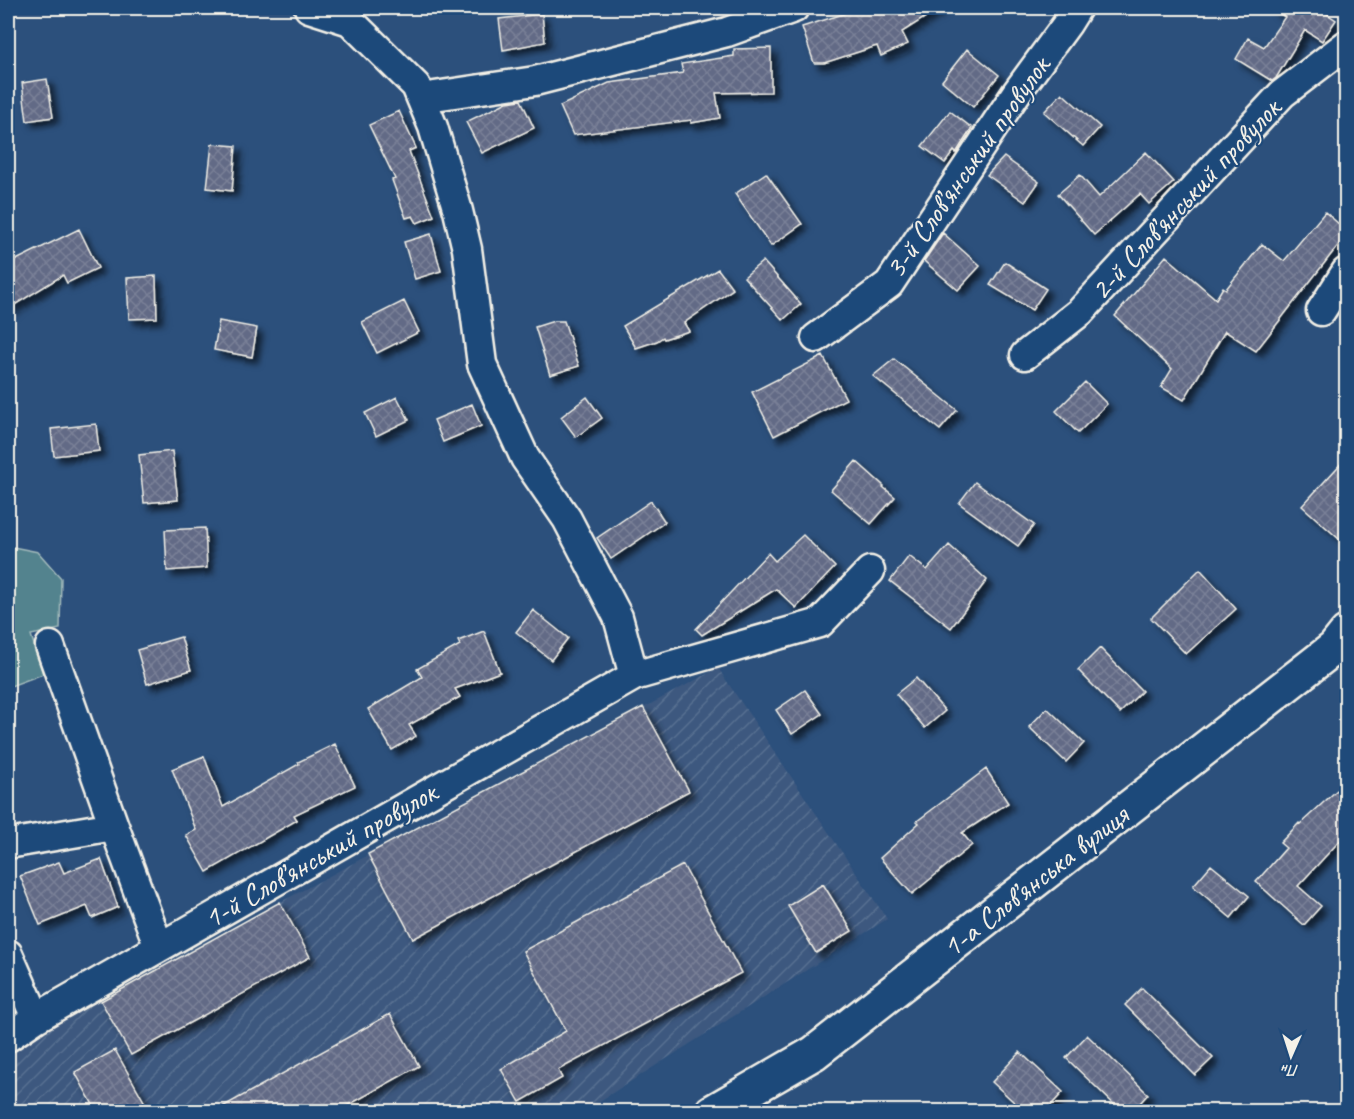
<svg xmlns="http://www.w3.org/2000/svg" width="1354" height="1119" font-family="Caveat,sans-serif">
<defs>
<pattern id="industrial-furrows" width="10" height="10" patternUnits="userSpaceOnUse" patternTransform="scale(1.5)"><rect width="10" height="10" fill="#3c587f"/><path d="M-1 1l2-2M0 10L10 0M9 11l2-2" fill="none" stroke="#597091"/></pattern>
<pattern id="building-cross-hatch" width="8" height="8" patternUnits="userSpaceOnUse" patternTransform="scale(1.5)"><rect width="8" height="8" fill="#626a86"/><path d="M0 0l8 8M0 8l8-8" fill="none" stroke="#798097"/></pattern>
<filter id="shadow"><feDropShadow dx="5.5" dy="5.5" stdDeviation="3" flood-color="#0009"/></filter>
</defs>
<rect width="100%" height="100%" fill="#2c507c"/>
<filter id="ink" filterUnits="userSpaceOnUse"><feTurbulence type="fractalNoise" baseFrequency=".0167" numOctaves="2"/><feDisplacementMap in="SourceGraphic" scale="12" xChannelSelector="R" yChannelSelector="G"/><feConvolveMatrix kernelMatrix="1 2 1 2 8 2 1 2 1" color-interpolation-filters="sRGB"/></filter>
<g filter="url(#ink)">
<path fill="url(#industrial-furrows)" d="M718 668 887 919 584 1111 8 1112V1054L86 1006Z"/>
<path fill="#52838e" stroke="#a3babb" stroke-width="1.5" d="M8 546 38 552 61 578 60 629 31 635 43 674 8 687Z"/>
<path fill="url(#building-cross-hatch)" stroke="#f4f1e8" stroke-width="1.5" filter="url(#shadow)" d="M862 8H940L902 32 908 44 881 56 877 46 824 63H814L802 27Z
M1271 8H1318L1336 20 1322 41 1305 30 1276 78 1272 81 1236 59 1248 38 1264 47 1285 17Z
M542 14 545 42 503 50 499 19Z
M771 48V92L716 93 720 118 691 123V120L573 135 560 106 609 83 683 73 681 64 734 56V49Z
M967 49 999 75 973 107 942 81Z
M47 79 53 117 27 121 22 83Z
M1062 93 1100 127 1083 146 1044 112Z
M521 100 534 128 482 153 466 122 507 102Z
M399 111 416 148 409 151 434 216 417 223 413 216 406 218 392 180 395 179 369 125Z
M950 111 972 128 956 153 954 151 945 163 922 146Z
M212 144 236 146 232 191 207 188Z
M1146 152 1174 182 1149 204 1140 194 1094 235 1058 194 1080 175 1099 197Z
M1004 157 1039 182 1025 202 987 175Z
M766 173 802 224 771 246 735 194Z
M1325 212 1347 231V234L1256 351 1225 331 1184 400 1161 387 1172 369 1115 316 1166 256 1216 299 1223 287 1226 289 1262 244 1284 261Z
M79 229 98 268 67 283 63 275 8 309V264Z
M943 233 980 266 958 290 924 261Z
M431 234 441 271 415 279 404 242Z
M763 261 801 304 783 320 744 277Z
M1005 262 1046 289 1032 310 990 285Z
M718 269 733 289 684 323 689 331 664 339 663 337 657 341 636 348 623 326Z
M156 276 157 318 129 319 127 278Z
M404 301 419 332 377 353 362 322Z
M219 321 257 328 252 357 214 350Z
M554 321H564L579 366 550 375 535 327Z
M823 356 846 399 774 436 752 392Z
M894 359 957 410 940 430 873 376Z
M1085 382 1107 404 1078 433 1056 411Z
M397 397 409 420 376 436 365 413Z
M587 397 602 418 576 437 561 417Z
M472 404 481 426 443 442 434 420Z
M96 424 99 451 54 456 51 429Z
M172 451 178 500 144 503 139 455Z
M1347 457V546L1302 506Z
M856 461 884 486 883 487 895 497 871 524 831 490Z
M975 482 1034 525 1018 546 959 503Z
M651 501 665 522 611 559 597 538Z
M205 528 207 568 167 571 165 530Z
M803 535 835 567 796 608 776 589 702 635 696 629 768 553 775 561Z
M949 545 987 580 951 628 890 581 909 556 927 570Z
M1200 569 1236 609 1186 654 1151 618Z
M533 610 568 638 551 660 516 632Z
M484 631 500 672 455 689 460 697 409 725 416 736 392 750 368 709 422 677 417 669 460 645 458 641Z
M181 637 191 670 147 684 137 650Z
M1100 648 1142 691 1120 713 1078 670Z
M916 678 945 711 925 728 896 694Z
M805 690 822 714 792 734 776 710Z
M643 707 689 791 413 939 368 854Z
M1047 708 1084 743 1066 762 1029 727Z
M335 744 355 786 294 815 297 820 207 872 186 835 196 830 172 769 204 756 223 807 299 764 298 762Z
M986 769 1008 803 962 833 972 845 912 894 880 858 919 823 917 821Z
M1347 781V833L1298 886 1321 906 1304 925 1256 882 1286 848 1280 843 1299 823 1300 824Z
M101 859 118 907 92 918 87 906 40 925 20 876 59 862 64 873Z
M683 865 741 973 558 1070 562 1078 520 1102 501 1069 566 1031 523 951Z
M1211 865 1249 896 1231 918 1193 886Z
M823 884 852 931 816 953 788 906Z
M280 902 310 957 131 1055 101 1001Z
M1142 988 1213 1058 1195 1075 1125 1005Z
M390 1014 419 1066 336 1112H213Z
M1087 1035 1148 1094 1132 1112H1122L1066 1058Z
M115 1050 150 1112H97L75 1072Z
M1020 1052 1063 1092 1045 1112H1025L992 1082Z"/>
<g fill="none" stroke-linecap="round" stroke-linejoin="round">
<g stroke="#f4f1e8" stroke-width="33">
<path id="street" d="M309 8 350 21 416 86 433 127 458 211 467 249 482 364 525 458 567 519 618 617 634 676
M421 98 535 81 727 32 794 8
M1321 311 1346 272
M816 338 889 284 1017 92 1067 24 1077 8
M1025 355 1080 312 1282 94 1346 45
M50 646 114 826 159 947
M8 844 114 826
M8 954 36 1018
M8 1037 36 1018 634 676 820 623 870 571"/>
</g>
<g stroke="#f4f1e8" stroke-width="38">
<path id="secondary" d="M712 1112 814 1053 1334 648 1346 633"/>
</g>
<use href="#street" stroke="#1f4a7a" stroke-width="28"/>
<use href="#secondary" stroke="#1f4a7a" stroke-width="33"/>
</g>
</g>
<g text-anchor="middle" stroke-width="4.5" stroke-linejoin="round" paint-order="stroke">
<g font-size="30" fill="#f4f1e8" stroke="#1f4a7a">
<text transform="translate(967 167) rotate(-55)" y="10">3-й Слов’янський провулок</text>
<text transform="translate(1185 199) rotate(-47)" y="10">2-й Слов’янський провулок</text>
<text transform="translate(320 855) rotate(-30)" y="10">1-й Слов’янський провулок</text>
<text transform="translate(1035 881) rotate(-38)" y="10">1-а Слов’янська вулиця</text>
</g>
</g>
<rect width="1354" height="1119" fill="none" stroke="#1f4a7a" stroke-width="30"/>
<rect x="15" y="15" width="1324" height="1089" fill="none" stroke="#f4f1e8" stroke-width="2" filter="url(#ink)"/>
<g transform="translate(1291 1056) rotate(183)" stroke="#1f4a7a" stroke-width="4.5" paint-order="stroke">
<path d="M0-4.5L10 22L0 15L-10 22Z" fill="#f4f1e8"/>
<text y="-9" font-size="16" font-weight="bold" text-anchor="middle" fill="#f4f1e8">Пн</text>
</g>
</svg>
